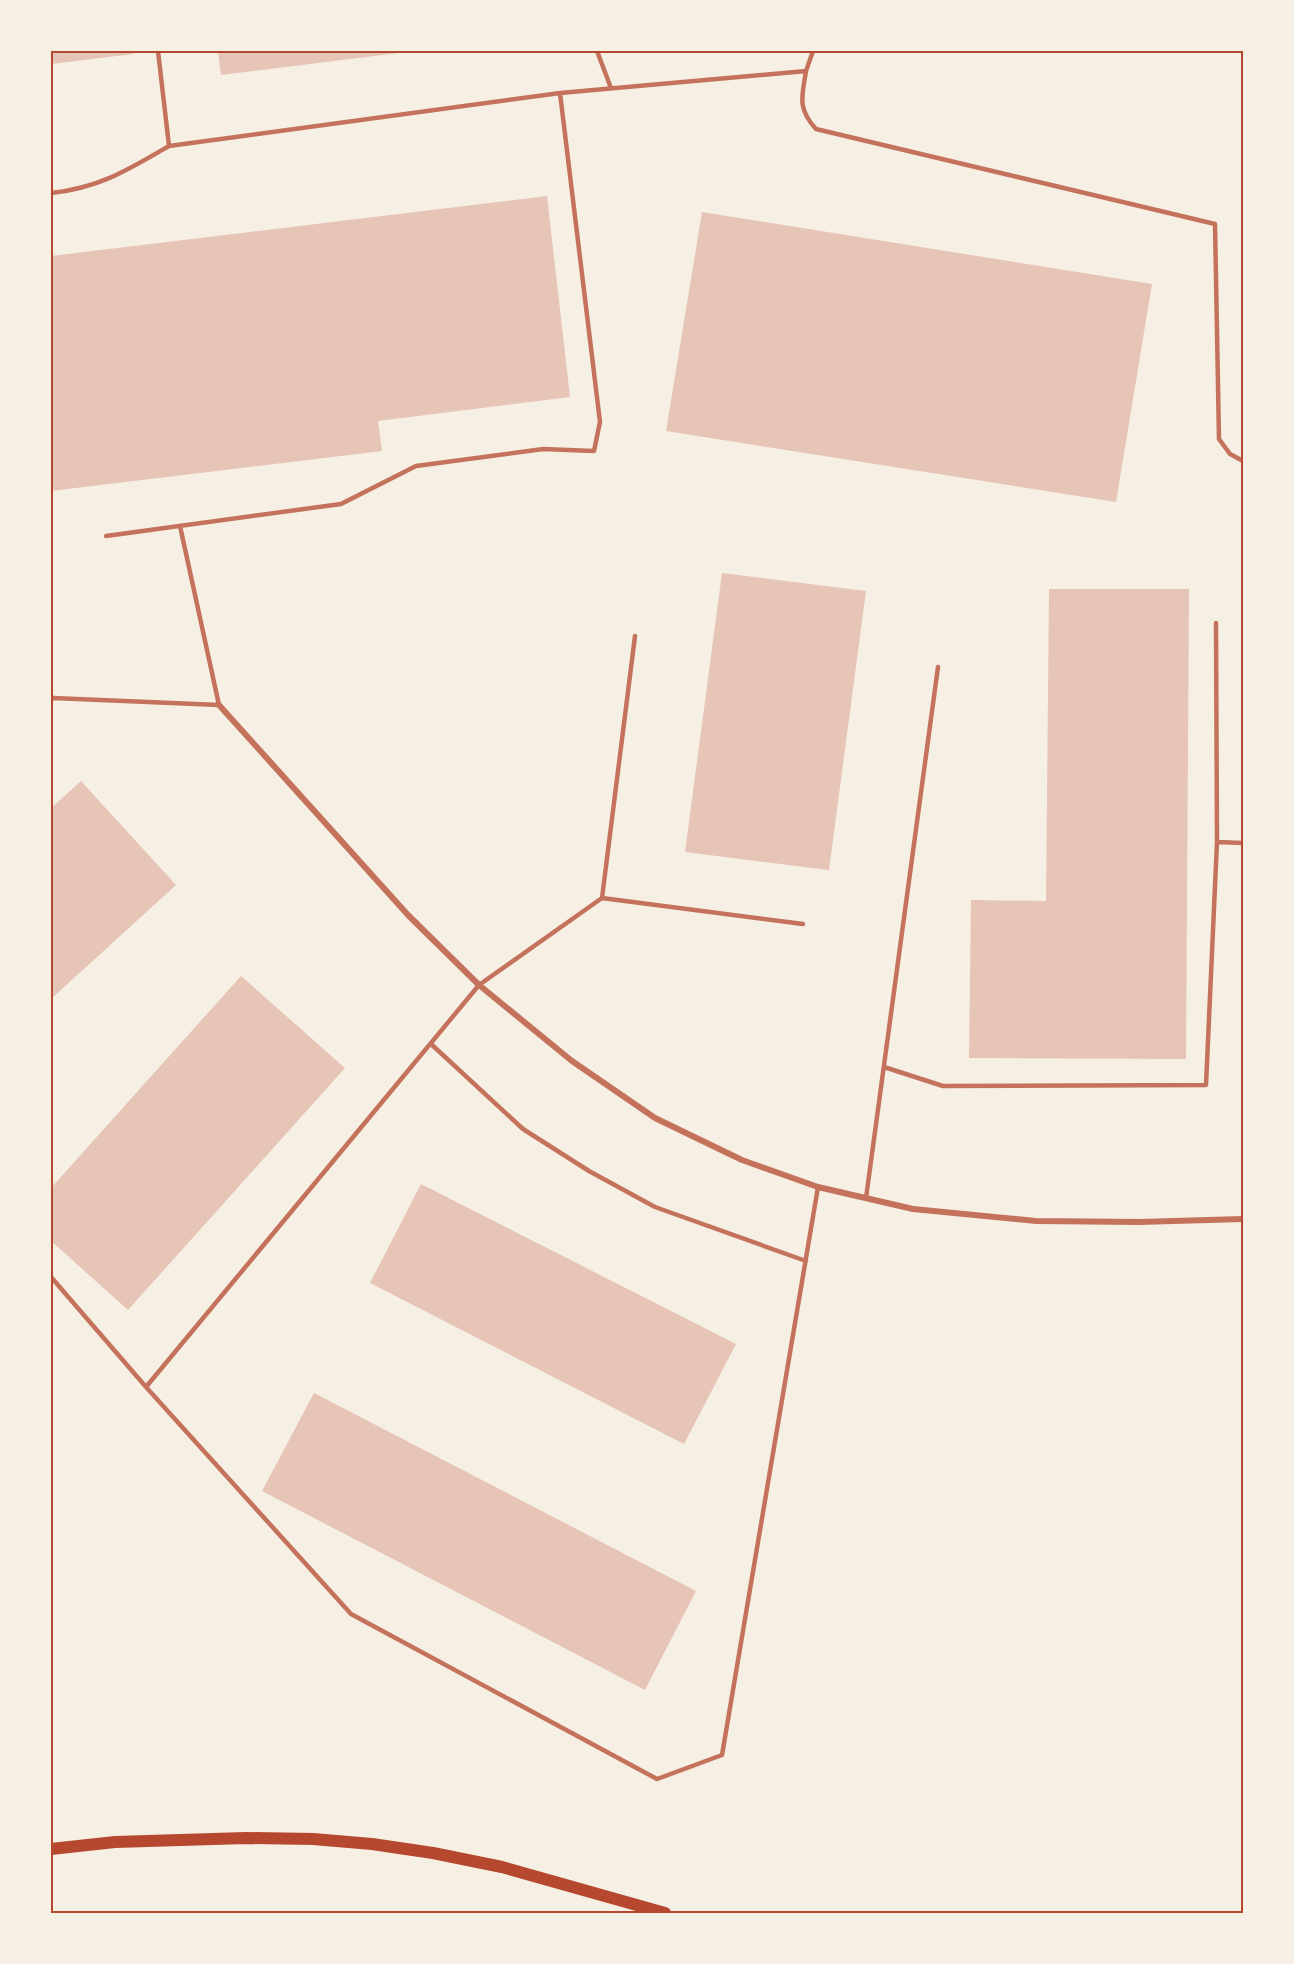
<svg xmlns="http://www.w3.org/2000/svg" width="1294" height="1964" font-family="Commissioner,sans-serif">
<rect width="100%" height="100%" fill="#f6efe4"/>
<path fill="#e6c5b7" d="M51 51H133V54L51 64Z
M218 51H406V52L221 75Z
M547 196 570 397 378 421 382 451 51 491V256Z
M702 212 1152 284 1116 502 666 431Z
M722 573 866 591 829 870 685 852Z
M1049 589H1189L1186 1059 969 1058 971 900 1046 901Z
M81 781 176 885 51 999V808Z
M241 976 345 1068 128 1310 51 1241V1188Z
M421 1184 736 1344 684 1444 370 1283Z
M314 1393 696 1591 645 1690 262 1491Z"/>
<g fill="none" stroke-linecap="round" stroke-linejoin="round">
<path stroke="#c5725c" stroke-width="4.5" d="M158 51 169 146 560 93 806 71 813 51
M597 51 611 88
M806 71C802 97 797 108 816 129L1215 224 1219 439 1230 454 1243 461
M51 193C99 188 128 170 169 146
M106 536 341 504 416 466 543 449 594 451 600 422 560 93
M635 636 602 898 479 985 146 1387 351 1614 657 1779 722 1755 818 1187
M51 699 53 698 219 705 180 526
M1217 842 1243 843
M602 898 803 924
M431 1044 523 1129 589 1171 655 1207 806 1261
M884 1067 943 1086 1206 1085 1217 842 1216 623
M866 1198 938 667
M51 1277 146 1387"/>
<path stroke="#c5725c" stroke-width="6" d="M219 705 408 915 479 985 572 1061 655 1118 742 1160 818 1187 913 1209 1036 1221 1139 1222 1243 1219"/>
<path stroke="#b5482f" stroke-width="12" d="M51 1849 115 1842 246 1838 313 1839 372 1844 433 1853 502 1867 665 1913"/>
</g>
<rect width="1294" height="1964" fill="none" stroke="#f6efe4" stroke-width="105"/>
<rect x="52" y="52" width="1190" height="1860" fill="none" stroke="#b5482f" stroke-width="2"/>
</svg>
